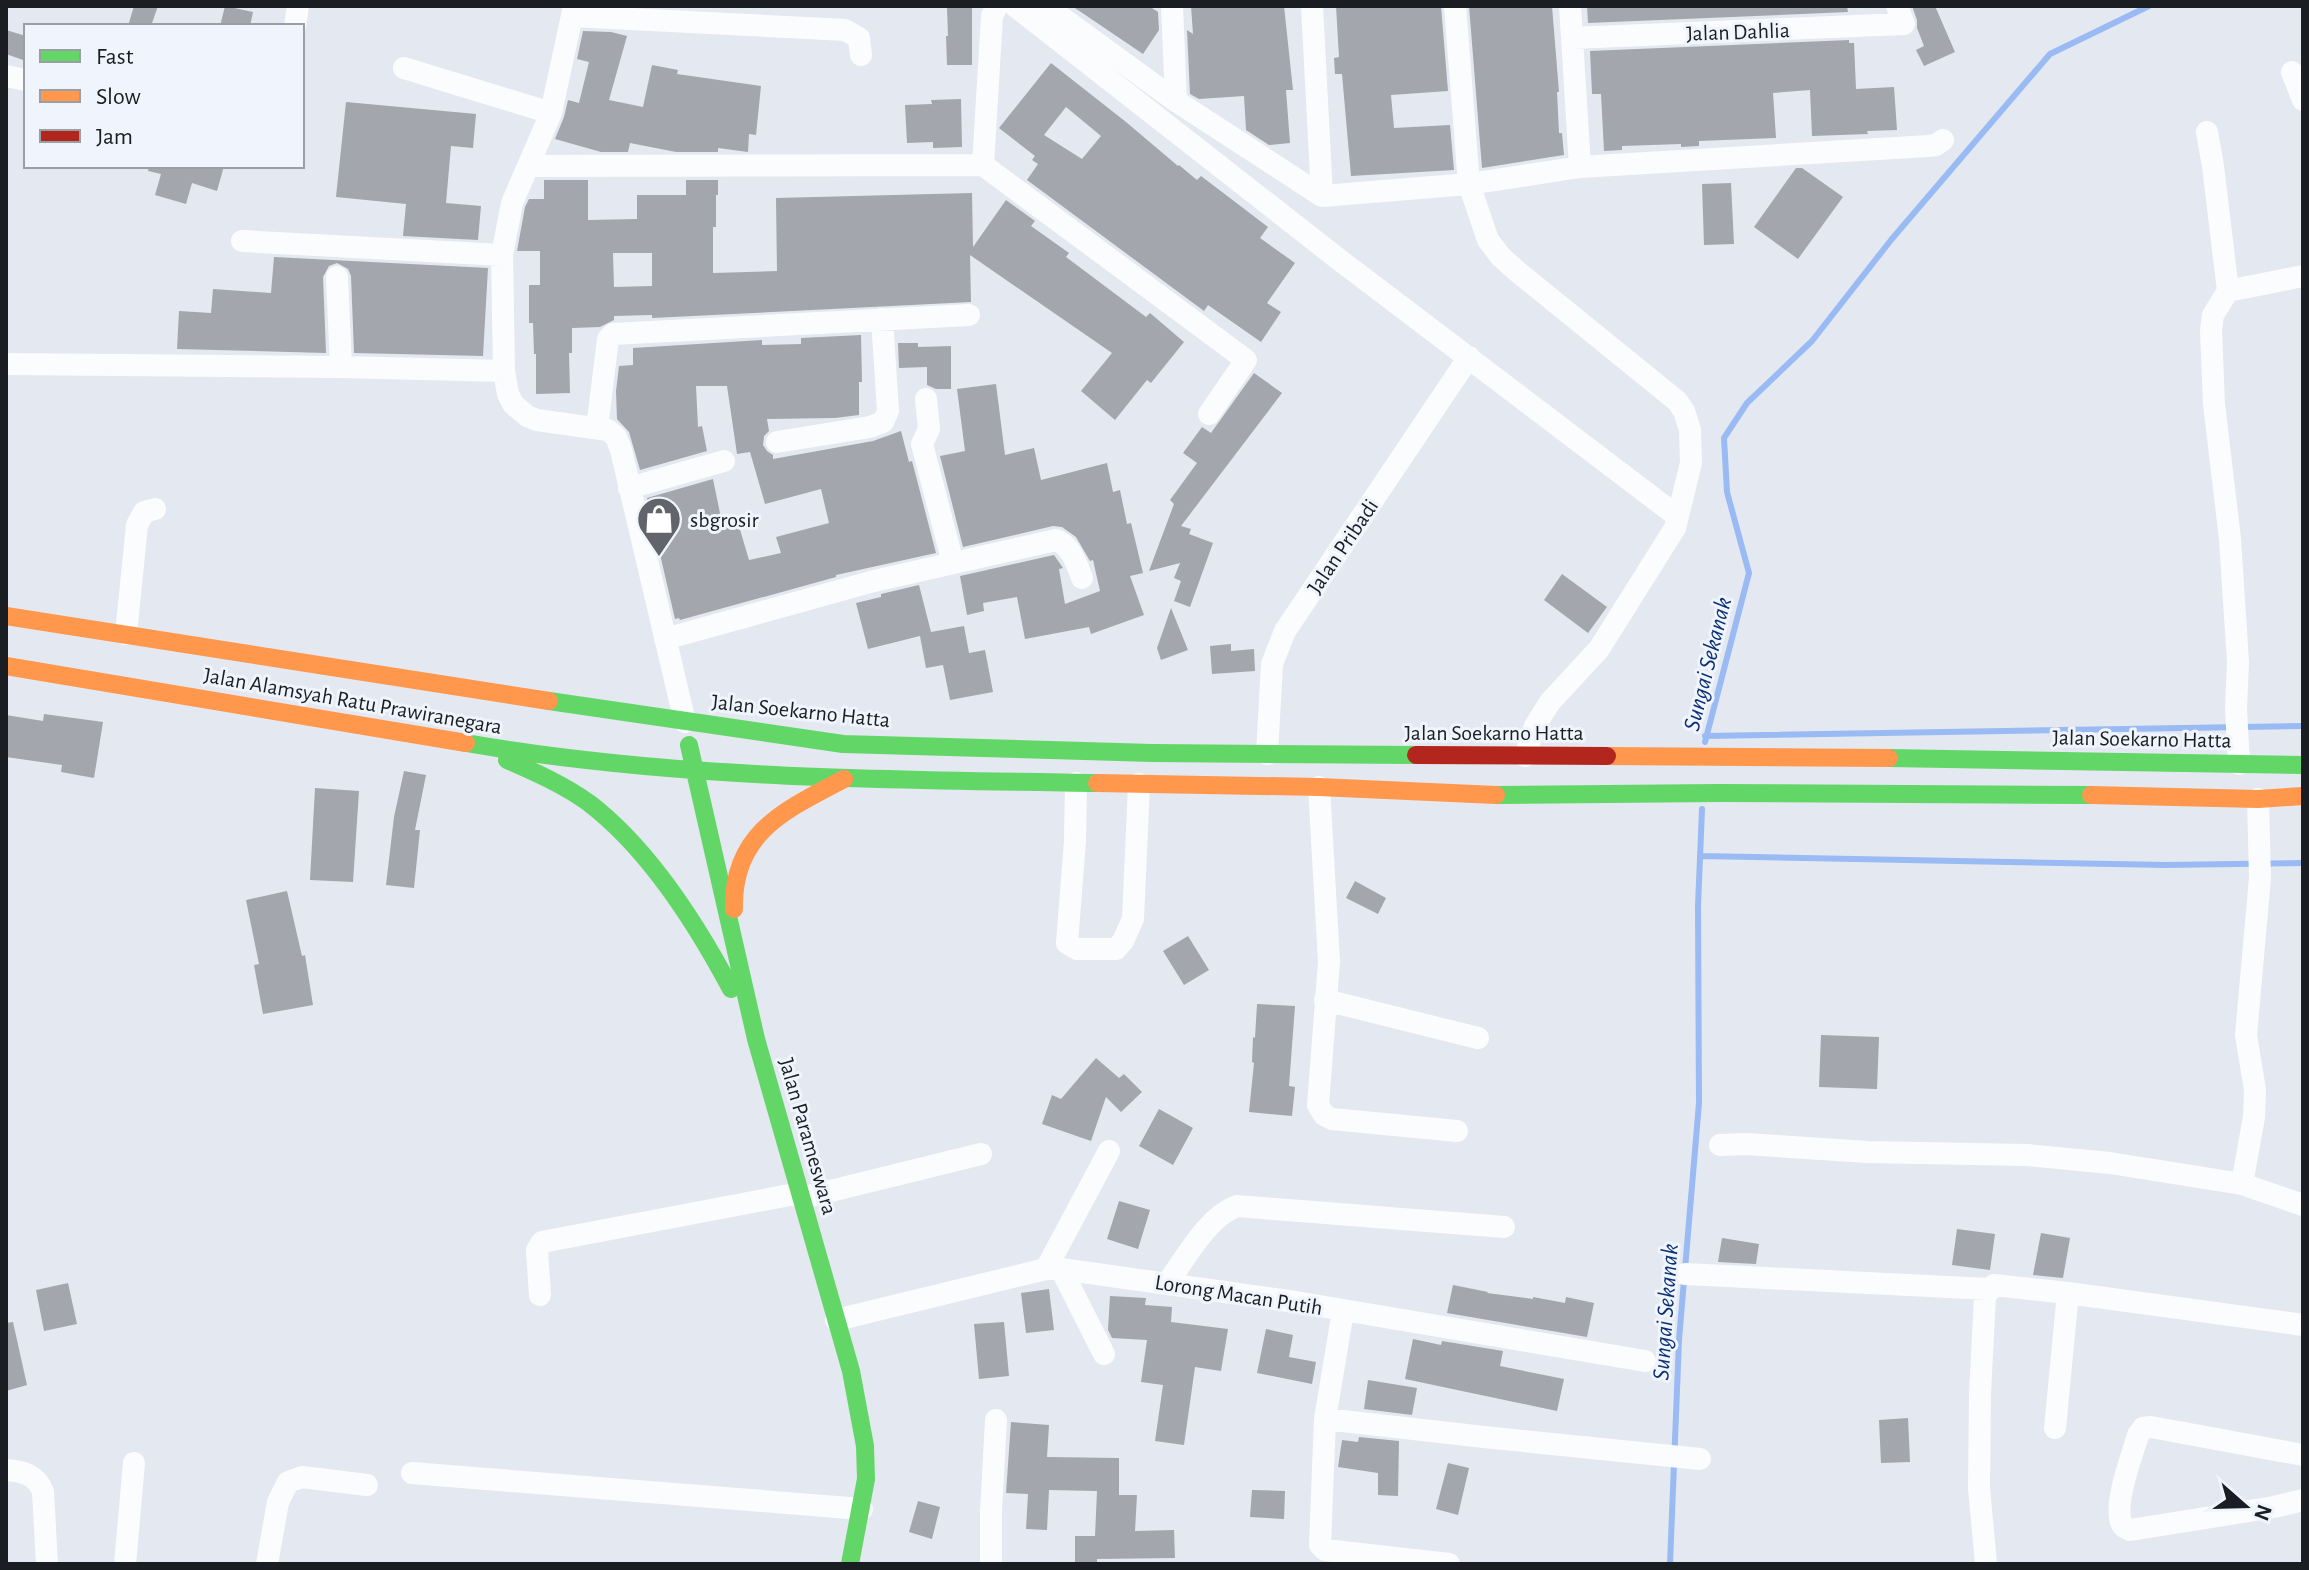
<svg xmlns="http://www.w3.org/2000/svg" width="2309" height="1570" font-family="'Alegreya Sans',sans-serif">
<rect width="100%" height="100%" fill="#e4e8f0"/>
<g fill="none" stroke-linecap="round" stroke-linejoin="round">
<path stroke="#9abaf3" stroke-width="6" d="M1705 736 2303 726
M1705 742 1749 573 1727 492 1724 438 1747 403 1812 341 1891 240 2050 54 2149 6
M1700 856 2166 865 2303 863
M1685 1269 1699 1103 1698 906 1702 809
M1670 1564 1679 1340 1684 1280"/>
</g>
<path fill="#a3a6ac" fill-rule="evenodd" d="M134 6H158L151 26H128Z
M225 6 253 12 250 26H220Z
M949 6H972V65H947L946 36H948L947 8Z
M1072 6H1149L1158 12 1159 30 1143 54Z
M1191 6H1284L1293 90H1286L1290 143 1269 145 1246 130 1244 96 1199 99 1190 94 1187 30 1193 34Z
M1336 6H1441L1448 91 1391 95 1394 128 1450 125 1454 170 1351 176 1342 74H1335L1334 58 1339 57Z
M1469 6H1552L1559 92H1557L1559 133H1562L1564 155 1482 168Z
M1587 6H1847L1848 12 1588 23Z
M1912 6H1935L1955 52 1924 66 1916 50 1924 46 1917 28V20Z
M6 30 26 36V61L6 54Z
M583 31 611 32 627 36 609 100 643 107 652 65 678 70 677 74 761 86 756 135 749 134 748 152 718 148V152H676L630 143 628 152H601L555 139 564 117 568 100 579 103 589 62 577 59Z
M1849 40V43H1854L1856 89 1894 87 1897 130 1867 131 1868 134 1812 136 1810 90 1773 93 1776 138 1699 141V146L1681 147V144L1622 146V150L1604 151 1601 94H1592L1590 51Z
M1051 63 1126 122 1178 166 1179 165 1197 180 1201 176 1268 227 1260 238 1295 263 1267 303 1281 312 1261 342 1208 305 1204 311 1027 180 1038 164 1032 160 1035 156 999 128ZM1066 107 1101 136 1082 159 1044 135Z
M961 99 962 147 933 148V142L907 143 905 105 932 104 931 100Z
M346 102 476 114 473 148 451 146 446 203 481 206 478 240 403 236 406 204 336 197Z
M149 166H224L217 191 192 183 186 204 155 195 161 174 148 171Z
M1796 168H1802L1843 197 1798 259 1754 227Z
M544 180H588V220L637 219V195H686V180H718V195H716V227H713V273L777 271 776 198 972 193 973 247 1006 200 1035 221 1031 226 1069 253 1066 257 1146 317 1150 313 1184 342 1151 383 1147 380 1115 420 1081 391 1112 353 970 255 971 302 652 318V315L614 316V320L600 327 572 328V353H569L570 393 536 394V354H534L533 323H529V285H540V251H517L525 207 529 199H544ZM613 253H652V286L614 287Z
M1731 183 1734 244 1704 245 1702 184Z
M274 257 488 268 483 356 354 353 351 276 348 269 337 263 329 266 323 277 326 353 177 349 179 311 211 313 213 289 271 293Z
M861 335 862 382H859V415L835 418 767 419 769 431 764 436 763 445 767 451 773 455V459L873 441 901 431 909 462 912 461 936 553 836 575V577L680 620 679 618 675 619 647 498 713 479 721 518 736 516 749 560 781 553 776 537 829 523 821 489 765 504 750 452 737 454 727 386H696L698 427 702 426 707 451 640 470 629 432 617 419 616 391 619 366 633 365V348L762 340V345L801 344V338Z
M898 343H918V347L951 346V389H936L927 385V367L899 368Z
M1254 373 1282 393 1181 526 1191 529 1189 534 1213 543 1190 607 1174 601 1181 581 1174 578 1180 563 1149 571 1174 504 1170 500 1197 463 1183 453 1202 427 1211 433Z
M996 384 1005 455 1034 448 1041 480 1107 463 1113 492 1120 490 1127 524 1131 523 1143 573 1130 576 1144 615 1091 634 1089 627 1025 639 1017 597 983 603 984 611 967 615 960 576 1054 555 1063 568 1059 569 1065 604 1100 591 1093 560 1090 561 1076 537 1062 527 1053 526 963 547 940 456 965 451 957 389Z
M1562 574 1607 607 1588 633 1544 600Z
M919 585 931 632 964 626 969 653 985 650 993 692 950 700 943 665 926 668 920 636 868 649 856 603 881 597V594Z
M1171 608 1188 650 1161 660 1157 648Z
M1231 644V651L1254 649 1255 671 1212 674 1210 646Z
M44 714 103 722 94 778 61 772 62 765 6 757V715L43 721Z
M404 771 426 775 415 830H420L414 888 386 885 394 817Z
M315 788 359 791 353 882 310 880Z
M1355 881 1386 898 1378 914 1346 898Z
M287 891 302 956 305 955 313 1005 263 1014 254 965 259 964 246 900Z
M1188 936 1209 970 1184 985 1163 951Z
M1257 1004 1295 1006 1289 1086 1295 1087 1292 1116 1249 1112 1254 1063 1252 1062 1253 1037 1255 1038Z
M1821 1035 1879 1037 1877 1089 1819 1087Z
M1096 1058 1119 1078 1124 1074 1142 1092 1121 1112 1106 1097 1091 1141 1042 1124 1052 1095 1061 1099Z
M1159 1109 1193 1128 1173 1165 1139 1146Z
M1119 1201 1150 1210 1138 1249 1107 1239Z
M1957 1229 1995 1234 1990 1270 1952 1265Z
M2041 1233 2070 1238 2063 1278 2033 1275Z
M1722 1238 1759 1244 1756 1264 1718 1262Z
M68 1283 77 1324 44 1331 36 1290Z
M1453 1285 1488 1292 1487 1293 1533 1299V1297L1565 1303 1566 1297 1594 1303 1587 1337 1447 1313Z
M1049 1289 1054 1330 1026 1333 1021 1293Z
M1110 1296 1146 1298 1145 1305 1172 1307 1171 1322 1228 1329 1221 1371 1195 1367 1184 1445 1155 1441 1163 1385 1141 1382 1147 1340 1112 1338 1108 1330Z
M13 1322 27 1385 6 1391V1323Z
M1004 1322 1009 1376 979 1379 974 1324Z
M1266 1329 1293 1335 1289 1357 1316 1362 1312 1384 1257 1373Z
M1413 1339 1441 1345 1442 1341 1503 1351 1500 1366 1564 1379 1557 1411 1405 1379Z
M1368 1380 1417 1388 1412 1415 1364 1409Z
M1908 1418 1910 1462 1881 1463 1879 1420Z
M1011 1422 1049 1425 1047 1457 1119 1458V1495H1137L1135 1531 1174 1530 1175 1558 1097 1559V1564H1075V1536H1095L1097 1491 1049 1490 1047 1530 1026 1529 1028 1494 1006 1493Z
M1359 1437 1399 1441 1398 1496 1378 1495V1473L1338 1467 1342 1440 1358 1442Z
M1448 1463 1469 1468 1458 1515 1436 1509Z
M1252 1490 1285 1491 1284 1519 1250 1517Z
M918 1501 940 1507 932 1539 909 1532Z"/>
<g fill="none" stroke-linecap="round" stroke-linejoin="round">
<path stroke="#fbfcfd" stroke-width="22" d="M574 6 551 113 512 203 502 255 504 371 508 394 513 404 527 416 537 420 608 430 616 437 621 450 685 722
M1015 6 1337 258 1677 516
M1046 6 1176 101 1322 196 1469 184 1580 167 1928 146 1936 145 1943 140
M1172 6 1176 101
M1312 6 1322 196
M1455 6 1469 184 1488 240 1501 257 1518 272 1677 401 1684 411 1690 430 1691 463 1675 528 1599 649 1550 702 1535 726 1525 756
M1570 6 1580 167
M572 16 845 30 859 38 861 55
M295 26 298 6
M1572 38 1904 24 1897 6
M404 68 551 113
M2292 72 2303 100
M6 76 26 80
M2207 132 2213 166 2228 291 2213 315 2211 330 2214 404 2230 539 2238 662 2236 709 2239 764
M983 165 992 16 997 6
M528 166 983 165 1246 360 1209 414
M242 241 502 255
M337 277 341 367
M2228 291 2303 276
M6 364 341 367 504 371
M926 399 929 429 922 444 953 563
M597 428 608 339 613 334 969 315
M777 442 870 427 883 422 888 411 882 319
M629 488 724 461
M126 634 137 525 144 512 155 509
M665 639 874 581 1056 540C1071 545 1077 565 1082 578
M1267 754 1272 664 1285 631 1469 357
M1076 783 1075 841 1067 943 1077 949H1116L1123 941 1133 919 1139 784
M1319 787 1329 962 1318 1105 1324 1115 1332 1119 1457 1131
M2258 799 2260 878 2246 1035 2255 1090 2254 1117 2242 1184 2303 1205
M1325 1000 1478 1038
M1720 1145 1746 1144 1867 1152 2027 1155 2110 1163 2242 1184
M802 1198 981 1154
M1046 1269 1109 1151
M1061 1269 1104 1354
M1685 1274 1989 1289
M1168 1282C1186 1258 1208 1216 1237 1206L1504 1227
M540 1295 537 1250 542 1242 800 1193
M1343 1311 1325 1419 1320 1545 1325 1550 1449 1564
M836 1320 1046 1269H1061L1296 1302 1645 1361
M1325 1419 1484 1437 1700 1459
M2055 1428 2068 1293
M2303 1455 2151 1427 2143 1428 2138 1435C2132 1456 2114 1502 2121 1522 2123 1528 2125 1527 2130 1530L2274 1507 2303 1500
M6 1470C23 1471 37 1475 43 1492L47 1564
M412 1473 862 1509
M125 1564 134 1463
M267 1564 278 1502 288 1482 302 1477 367 1485
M991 1564V1511L996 1420
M1986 1564 1979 1488 1980 1394 1985 1296 1994 1285 2068 1293 2303 1325"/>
<path stroke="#63d668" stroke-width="18" d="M549 701 843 744 1152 753 1416 755
M466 743C675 779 887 780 1097 783
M689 745 756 1039 851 1371 865 1446 866 1479 850 1564
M1889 758 2303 765
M507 760C535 772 564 785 589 803 649 849 696 923 731 989
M1496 795 1718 793 2091 795"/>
<path stroke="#ff974d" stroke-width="18" d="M6 616 549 701
M6 666 466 743
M1607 756 1889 758
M1097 783 1319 787 1496 795
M2091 795 2258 799 2303 796
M734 909C732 833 785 810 844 779"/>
<path stroke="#b3261e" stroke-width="18" d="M1416 755 1607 756"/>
</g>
<defs>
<g id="shop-pin" transform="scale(2.3)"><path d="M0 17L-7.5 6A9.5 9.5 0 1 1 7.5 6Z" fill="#61646a" stroke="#eff4fd"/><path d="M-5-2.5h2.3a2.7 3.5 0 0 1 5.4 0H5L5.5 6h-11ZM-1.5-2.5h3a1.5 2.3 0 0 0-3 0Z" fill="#fff"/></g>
</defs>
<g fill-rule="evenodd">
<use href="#shop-pin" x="659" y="519"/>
</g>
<g text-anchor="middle" stroke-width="6" stroke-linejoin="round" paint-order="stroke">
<g font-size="22" fill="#1a1d22" stroke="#eff4fd">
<text transform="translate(1738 31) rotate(-2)" y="8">Jalan Dahlia</text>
<text transform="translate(1342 546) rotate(-56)" y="8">Jalan Pribadi</text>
<text transform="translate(353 700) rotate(10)" y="8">Jalan Alamsyah Ratu Prawiranegara</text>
<text transform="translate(801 710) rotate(6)" y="8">Jalan Soekarno Hatta</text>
<text x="1494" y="740">Jalan Soekarno Hatta</text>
<text transform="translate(2142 738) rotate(1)" y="8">Jalan Soekarno Hatta</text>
<text transform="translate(809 1136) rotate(74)" y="8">Jalan Parameswara</text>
<text transform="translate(1239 1294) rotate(9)" y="8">Lorong Macan Putih</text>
</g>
<g font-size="22" fill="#1a1d22" stroke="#eff4fd" text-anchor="start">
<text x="690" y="527">sbgrosir</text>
</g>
<g font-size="24" font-style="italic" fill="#0b3073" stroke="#eff4fd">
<text transform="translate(1707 664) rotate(-76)" y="8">Sungai Sekanak</text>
<text transform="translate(1665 1312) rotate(-86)" y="8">Sungai Sekanak</text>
</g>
</g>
<rect width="2309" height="1570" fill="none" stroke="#1a1d22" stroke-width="16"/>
<rect x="24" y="24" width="280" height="144" fill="#eff4fd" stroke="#9a9ea5" stroke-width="2"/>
<rect x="40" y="50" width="40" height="12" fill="#63d668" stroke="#9a9ea5" stroke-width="2"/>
<text x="96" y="64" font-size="24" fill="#1a1d22">Fast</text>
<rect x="40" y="90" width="40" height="12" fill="#ff974d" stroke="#9a9ea5" stroke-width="2"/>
<text x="96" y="104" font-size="24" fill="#1a1d22">Slow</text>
<rect x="40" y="130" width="40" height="12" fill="#b3261e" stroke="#9a9ea5" stroke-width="2"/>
<text x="96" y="144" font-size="24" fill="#1a1d22">Jam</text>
<g transform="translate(2245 1506) rotate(110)" stroke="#eff4fd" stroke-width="6" paint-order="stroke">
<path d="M0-6L14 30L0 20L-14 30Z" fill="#1a1d22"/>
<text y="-12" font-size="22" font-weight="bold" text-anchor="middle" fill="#1a1d22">N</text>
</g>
</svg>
